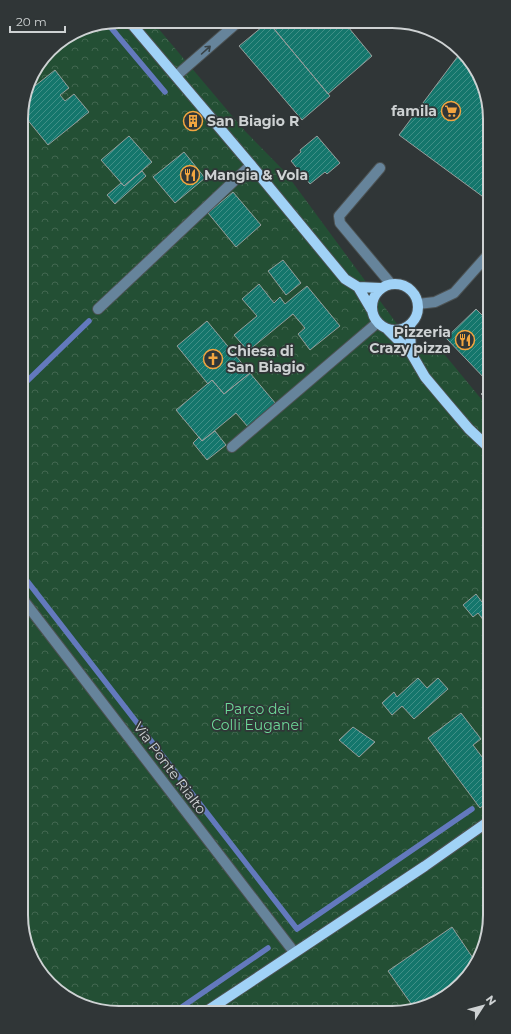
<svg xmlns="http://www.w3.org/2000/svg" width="511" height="1034" font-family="Montserrat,sans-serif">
<defs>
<pattern id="park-crowns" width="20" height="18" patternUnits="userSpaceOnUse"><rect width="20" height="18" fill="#234f34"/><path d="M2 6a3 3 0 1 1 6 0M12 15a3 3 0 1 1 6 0" fill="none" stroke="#426750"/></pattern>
<pattern id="building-hatch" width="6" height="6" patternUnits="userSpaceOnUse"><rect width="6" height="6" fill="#14766c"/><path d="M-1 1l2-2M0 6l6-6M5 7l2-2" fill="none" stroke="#408f87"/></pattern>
</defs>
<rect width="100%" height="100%" fill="#303637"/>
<path fill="url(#park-crowns)" d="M119 21H152L244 130 285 172 414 347 440 349 487 406 490 922 470 975 423 1008 106 1012 55 989 26 946 22 106 31 75 54 45 82 28Z"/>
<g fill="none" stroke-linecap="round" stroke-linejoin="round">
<path stroke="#6379bd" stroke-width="5.5" d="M107 23 165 92
M23 385 89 321
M24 577 297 929 472 809
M176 1011 268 948"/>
</g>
<path fill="url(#building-hatch)" stroke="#979e9c" d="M268 22 330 96 302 120 239 46Z
M275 22H344L372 56 328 94 271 25Z
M461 52 485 88 486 199 399 135Z
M55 70 69 88 60 95 65 101 74 94 89 112 48 145 22 113V106L26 93Z
M191 114 200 125 196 129 186 117Z
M129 136 152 162 124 186 101 160Z
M317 136 340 163 327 174 325 172 310 184 291 161 301 152 300 150Z
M184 152 205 178 175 203 153 177Z
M142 171 146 176 115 204 107 195 121 183 124 186Z
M233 192 261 225 236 247 208 213Z
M283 260 301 283 286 295 268 271Z
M259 284 274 303 280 297 285 304 307 286 340 326 310 350 298 334 305 328 293 314 248 351 234 335 257 316 242 299Z
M476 309 486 319 487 381 446 338Z
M207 321 250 373 224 394 212 380 208 384 177 346Z
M250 373 276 404 248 427 236 413 202 441 176 410 212 380 224 394Z
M487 388V400L481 394Z
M215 431 226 445 207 460 193 443 199 437 202 441Z
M476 594 482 602 488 598 487 625 478 613 473 617 463 605Z
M418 678 427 688 438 678 448 689 414 719 402 706 392 715 382 703 394 692 397 697Z
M461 713 481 739 473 745 489 766V801L480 808 428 738Z
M353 727 375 742 359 757 339 740Z
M452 927 475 961 471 971 417 1008H414L388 971Z
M471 971 470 975 431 1002 430 999Z"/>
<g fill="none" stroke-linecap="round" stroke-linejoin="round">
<g stroke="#4c5253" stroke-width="12">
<path id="minor" d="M176 76 238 22
M380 168 339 216 340 223 391 284
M418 304 435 302 454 293 486 257
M98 309 251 165
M232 447 377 323
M24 601 294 952"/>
</g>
<g stroke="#4c5253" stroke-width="12">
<path id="major" d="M129 21 251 165 345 279 358 287 371 309
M372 307a23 23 0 1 1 46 0a23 23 0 1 1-46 0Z
M358 287 381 288
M410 326 411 353
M388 330 411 353 425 377 446 402 469 429 487 446
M207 1011 425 866 489 821"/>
</g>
<use href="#minor" stroke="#66849b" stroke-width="10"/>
<use href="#major" stroke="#a0d2f6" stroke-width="10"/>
</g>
<defs><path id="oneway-shaft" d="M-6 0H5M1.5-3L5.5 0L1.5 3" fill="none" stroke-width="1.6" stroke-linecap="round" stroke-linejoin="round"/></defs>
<use stroke="#384246" href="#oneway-shaft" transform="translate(206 50) rotate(-42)"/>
<defs>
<g id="supermarket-ring" transform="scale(1)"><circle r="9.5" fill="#303637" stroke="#f2a540" stroke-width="1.5"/><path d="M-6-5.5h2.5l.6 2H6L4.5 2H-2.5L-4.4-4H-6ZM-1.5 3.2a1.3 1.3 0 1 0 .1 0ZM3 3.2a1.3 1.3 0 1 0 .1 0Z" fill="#f2a540"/></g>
<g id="building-ring" transform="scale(1)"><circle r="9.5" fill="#303637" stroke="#f2a540" stroke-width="1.5"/><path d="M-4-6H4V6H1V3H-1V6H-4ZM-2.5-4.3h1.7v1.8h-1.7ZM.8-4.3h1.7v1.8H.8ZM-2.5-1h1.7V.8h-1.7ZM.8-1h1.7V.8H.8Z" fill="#f2a540"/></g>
<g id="restaurant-ring" transform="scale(1)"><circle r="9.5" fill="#303637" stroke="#f2a540" stroke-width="1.5"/><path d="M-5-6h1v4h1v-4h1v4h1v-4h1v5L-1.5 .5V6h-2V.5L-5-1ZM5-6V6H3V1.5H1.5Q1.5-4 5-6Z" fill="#f2a540"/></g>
<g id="church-ring" transform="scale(1)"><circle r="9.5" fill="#303637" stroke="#f2a540" stroke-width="1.5"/><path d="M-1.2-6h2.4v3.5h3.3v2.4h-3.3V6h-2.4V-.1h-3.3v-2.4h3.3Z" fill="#f2a540"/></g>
</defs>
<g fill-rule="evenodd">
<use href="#supermarket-ring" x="451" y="111"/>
<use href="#building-ring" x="193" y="121"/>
<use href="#restaurant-ring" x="190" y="175"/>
<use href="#restaurant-ring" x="465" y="340"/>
<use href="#church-ring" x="213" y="359"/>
</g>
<g text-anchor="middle" stroke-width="3.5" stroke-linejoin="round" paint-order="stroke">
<g font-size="14" font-weight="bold" fill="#ced2d3" stroke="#303637" text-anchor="start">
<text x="437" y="116" text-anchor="end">famila</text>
<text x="207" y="126">San Biagio R</text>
<text x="204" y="180">Mangia &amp; Vola</text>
<text x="451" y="337" text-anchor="end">Pizzeria<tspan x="451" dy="16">Crazy pizza</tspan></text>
<text x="227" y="356">Chiesa di<tspan x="227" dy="16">San Biagio</tspan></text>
</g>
<g font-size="14" fill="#6dd998" stroke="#303637">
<text x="257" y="714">Parco dei<tspan x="257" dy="16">Colli Euganei</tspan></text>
</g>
<g font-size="14" fill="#ced2d3" stroke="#303637">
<text transform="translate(170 768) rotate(53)" y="5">Via Ponte Rialto</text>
</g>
</g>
<path d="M0 0H511V1034H0ZM119 28H392A91 91 0 0 1 483 119V915A91 91 0 0 1 392 1006H119A91 91 0 0 1 28 915V119A91 91 0 0 1 119 28Z" fill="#303637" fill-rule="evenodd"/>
<path fill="none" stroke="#ced2d3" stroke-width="2" d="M119 28H392A91 91 0 0 1 483 119V915A91 91 0 0 1 392 1006H119A91 91 0 0 1 28 915V119A91 91 0 0 1 119 28Z"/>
<g transform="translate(483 1006) rotate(54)" stroke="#303637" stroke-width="3" paint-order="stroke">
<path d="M0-3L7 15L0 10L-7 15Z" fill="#ced2d3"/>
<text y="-6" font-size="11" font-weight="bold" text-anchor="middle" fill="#ced2d3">N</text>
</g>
<path d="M10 26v6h55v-6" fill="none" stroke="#ced2d3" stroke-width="2"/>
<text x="16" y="26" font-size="12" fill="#ced2d3" stroke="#303637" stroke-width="3" paint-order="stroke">20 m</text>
</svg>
